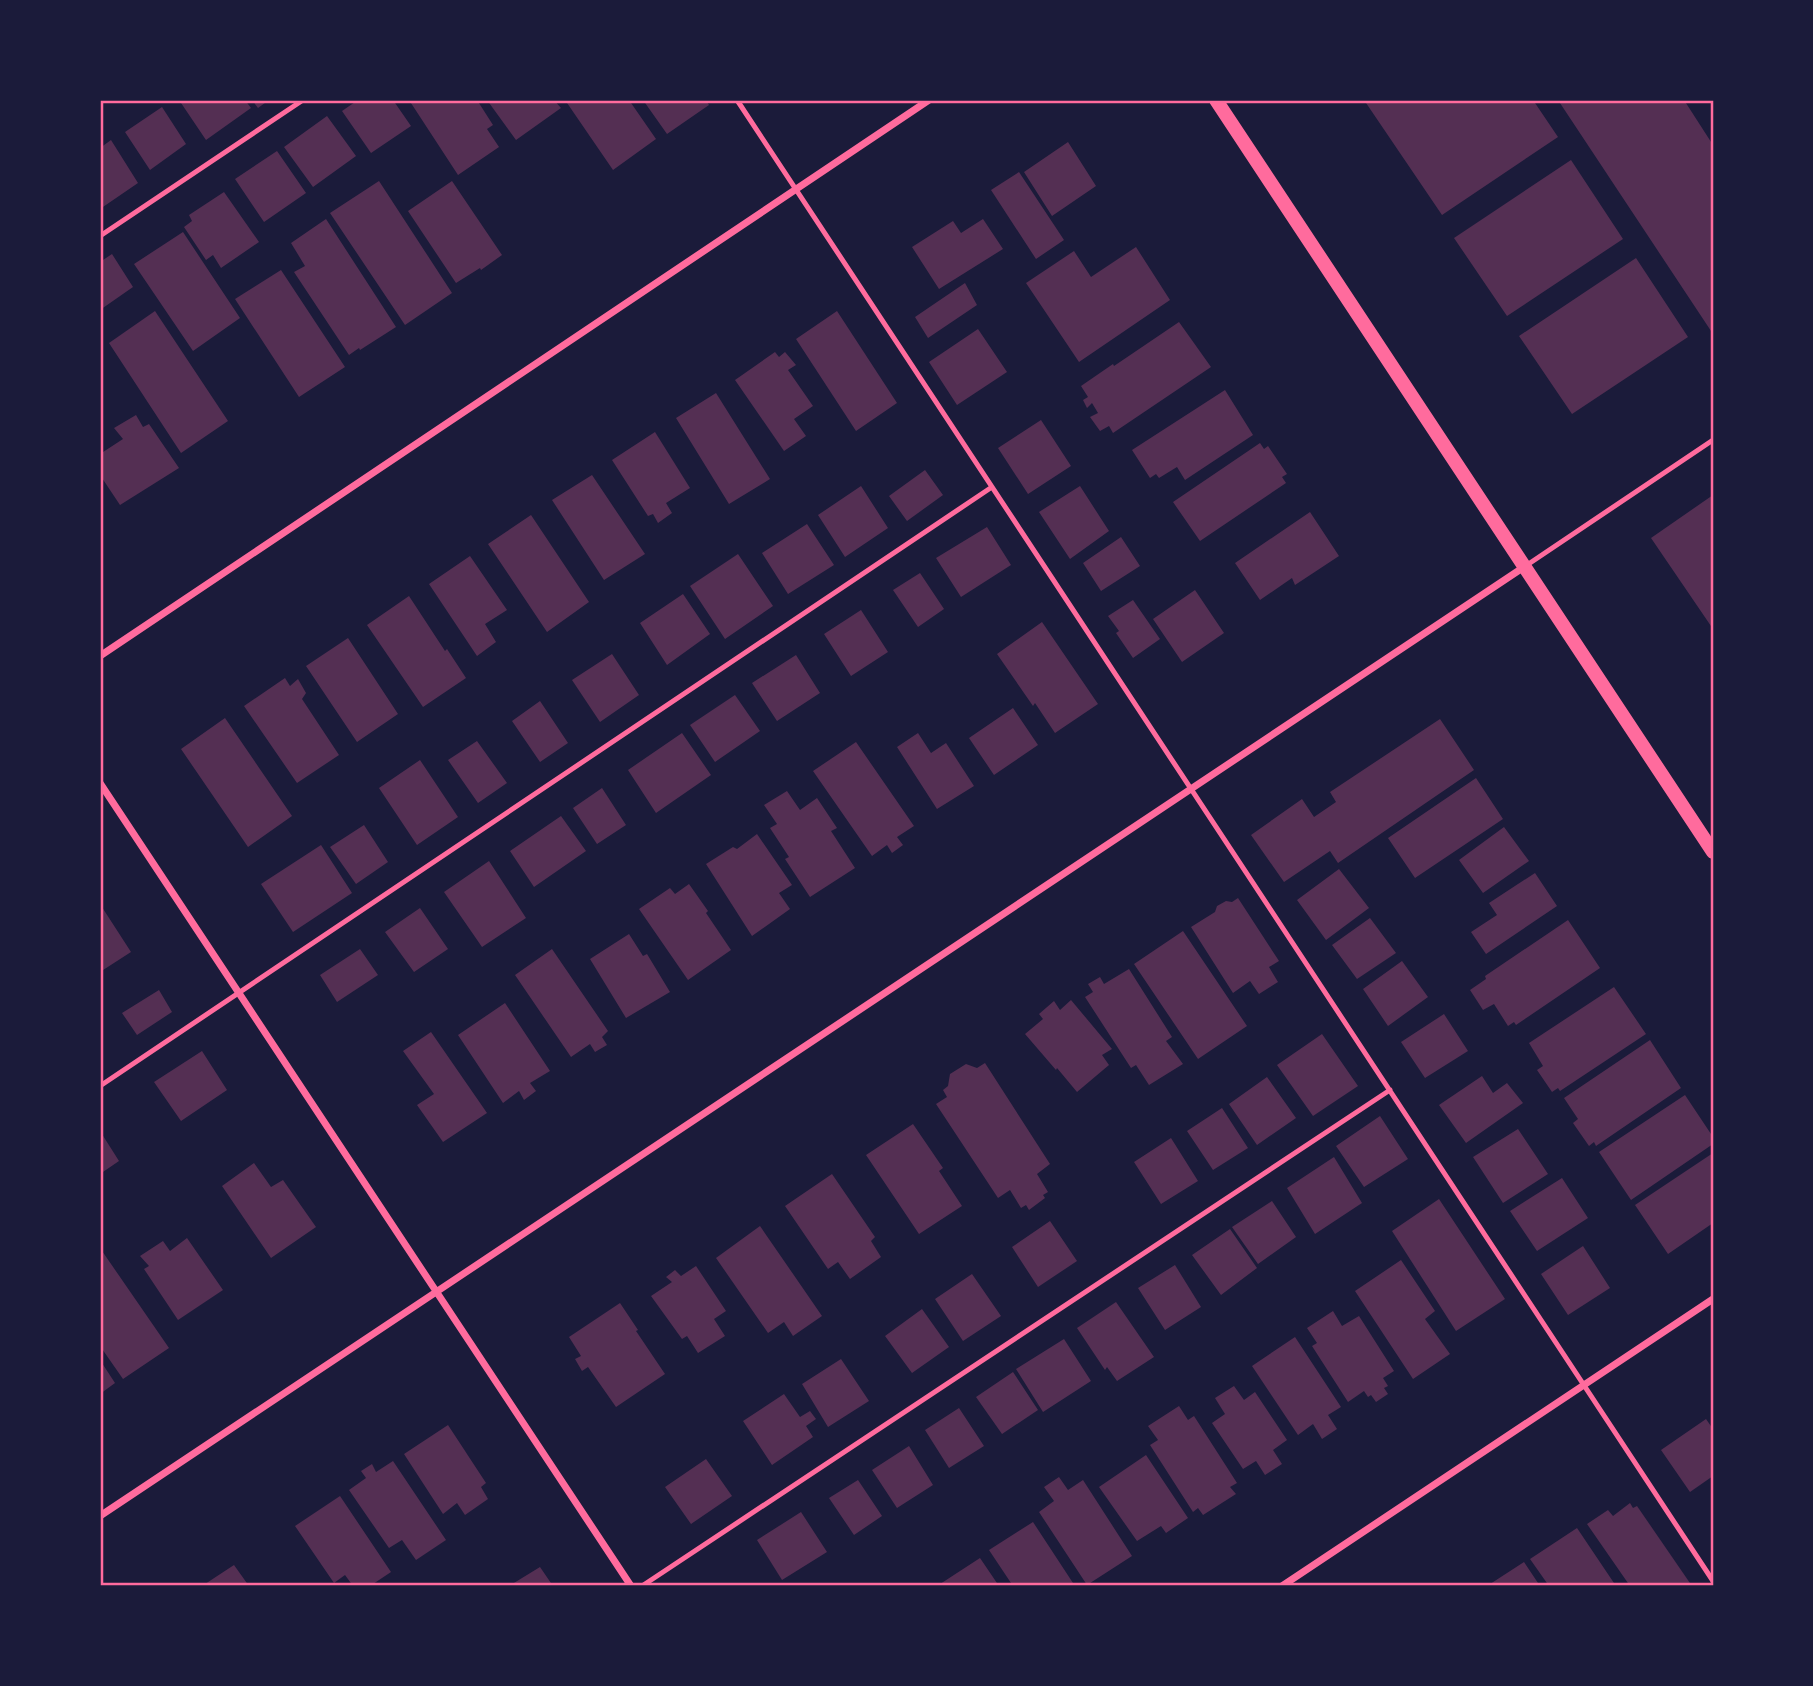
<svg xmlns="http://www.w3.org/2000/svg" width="1813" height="1686" font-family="'Source Sans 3',sans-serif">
<rect width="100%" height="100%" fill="#1b1b3a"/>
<path fill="#542f53" d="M179 100H245L251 108 206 140Z
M252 100H269L258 108Z
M358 100H393L411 126 371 153 342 111Z
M409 100H477L493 125 487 129 499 147 458 175Z
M487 100H554L561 108 516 140Z
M565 100H629L656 139 613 170Z
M643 100H706L709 105 667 134Z
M1364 100H1533L1558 137 1442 215Z
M1558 100H1684L1713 145V334Z
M162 107 186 144 150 170 125 132Z
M327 116 356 156 313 187 284 147Z
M111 140 138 183 100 209V148Z
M1068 142 1096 186 1052 216 1024 172Z
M277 151 306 193 264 222 235 179Z
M1571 160 1623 239 1507 316 1454 238Z
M1019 172 1064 240 1036 259 991 190Z
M379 181 452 293 405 325 330 213Z
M452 181 502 255 481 270 480 268 456 283 408 211Z
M224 192 259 242 221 268 213 255 206 260 184 227 192 221 189 215Z
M326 219 396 327 360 350 359 348 349 355 294 272 305 266 291 243Z
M983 219 1003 249 939 289 912 247 953 221 961 233Z
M183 232 240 318 193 351 134 264Z
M1136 247 1170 300 1079 362 1026 283 1074 251 1091 277Z
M112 254 133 287 100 310V262Z
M1636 258 1688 337 1572 414 1519 336Z
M281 270 345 367 299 397 235 299Z
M965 283 977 305 928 338 915 317Z
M155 311 228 421 181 453 109 343Z
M837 311 897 403 856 431 796 339Z
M1179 322 1211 367 1113 433 1109 426 1100 431 1090 417 1098 413 1092 403 1087 408 1083 400 1088 397 1081 386 1113 364 1114 366Z
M978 329 1007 372 957 405 929 362Z
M775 352 779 357 785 352 796 365 788 370 813 406 794 419 806 436 784 451 735 380Z
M1225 390 1253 435 1185 480 1177 467 1159 478 1156 474 1150 478 1132 450Z
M716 393 770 479 729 504 676 418Z
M136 415 143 427 149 424 179 468 120 505 100 475V454L123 439 114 428Z
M1041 420 1071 466 1028 494 998 448Z
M655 432 690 488 666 503 672 513 658 523 653 514 648 516 612 460Z
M1260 443 1264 449 1268 446 1287 474 1282 477 1286 483 1200 541 1173 502Z
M925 470 943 495 907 521 889 496Z
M592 475 645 554 604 580 552 500Z
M861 486 888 528 845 557 818 515Z
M1080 486 1109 531 1070 559 1039 512Z
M1713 495V629L1651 538Z
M1310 512 1339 556 1295 585 1292 578 1260 600 1235 563Z
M531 515 589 602 547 632 488 544Z
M807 524 834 565 788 594 762 553Z
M987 527 1011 565 961 597 936 558Z
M1121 537 1140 566 1101 591 1083 563Z
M738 554 773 606 725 639 690 586Z
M470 556 507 610 485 624 496 642 477 656 429 584Z
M920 573 944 609 918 627 893 590Z
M1195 590 1224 633 1182 662 1153 619Z
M683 594 710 634 667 665 640 623Z
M409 596 445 651 447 649 466 678 423 707 367 625Z
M1133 600 1160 639 1133 658 1116 633 1119 631 1108 616Z
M861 610 888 652 851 676 824 634Z
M1042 622 1098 704 1055 733 1035 703 1033 706 997 654Z
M348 638 398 714 357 742 306 666Z
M612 654 639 695 600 722 572 680Z
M796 655 820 693 777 721 752 683Z
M285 678 290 686 298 679 306 693 302 699 339 755 297 783 244 706Z
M735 695 760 731 715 762 690 725Z
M540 701 568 743 540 762 512 721Z
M1013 708 1038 745 994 775 969 738Z
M225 718 292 816 248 847 181 749Z
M1440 719 1474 770 1338 863 1330 851 1284 882 1251 835 1302 799 1314 817 1336 802 1330 792Z
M682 733 711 775 656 813 628 770Z
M918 733 931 753 946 743 974 786 937 809 897 747Z
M477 741 507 783 478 803 448 760Z
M856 742 914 826 897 837 903 845 892 853 887 845 872 856 813 771Z
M420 760 458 817 417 845 379 788Z
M1476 778 1503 819 1415 878 1388 838Z
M602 788 626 825 597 844 573 808Z
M787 791 800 810 817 798 837 828 831 831 855 868 810 897 785 859 789 857 770 828 777 824 764 805Z
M561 816 586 851 534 887 510 851Z
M364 825 388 862 356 884 330 847Z
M1504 827 1529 861 1483 893 1459 860Z
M757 834 792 885 779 893 790 909 752 936 706 864 733 847 737 849Z
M321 845 352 893 293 932 261 884Z
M489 861 526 918 482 947 444 892Z
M1339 869 1369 908 1326 940 1297 900Z
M1535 873 1557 906 1486 954 1471 932 1497 915 1489 903Z
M689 884 708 911 706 913 731 950 688 980 639 909 670 888 675 894Z
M1238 898 1279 961 1269 967 1278 982 1259 994 1250 981 1233 993 1191 927 1215 912 1217 906 1226 901 1232 902Z
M100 904 131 952 100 972Z
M420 908 448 949 414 972 385 932Z
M1370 918 1396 953 1357 979 1332 945Z
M1568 920 1600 968 1516 1025 1514 1022 1508 1026 1494 1004 1483 1010 1470 990 1486 979 1485 976Z
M1183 931 1247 1026 1198 1059 1134 964Z
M629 934 643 956 647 954 670 992 626 1018 590 959Z
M360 949 378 975 337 1002 320 975Z
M552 949 608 1031 602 1037 607 1045 595 1052 590 1044 571 1057 515 975Z
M1402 961 1428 997 1388 1026 1363 989Z
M1129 969 1172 1037 1166 1041 1183 1064 1149 1085 1136 1065 1131 1068 1085 997 1093 992 1088 984 1100 977 1104 984Z
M1614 987 1646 1034 1560 1091 1558 1088 1552 1092 1537 1070 1543 1066 1529 1043Z
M159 990 172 1012 137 1035 122 1013Z
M1071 1000 1112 1049 1102 1055 1109 1065 1077 1092 1057 1068 1056 1070 1025 1034 1043 1019 1039 1014 1054 1001 1060 1010Z
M505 1003 550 1071 530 1083 536 1091 524 1100 519 1091 503 1103 458 1035Z
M1444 1014 1468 1051 1425 1078 1401 1042Z
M431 1032 487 1113 443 1142 417 1105 434 1094 403 1051Z
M1322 1034 1358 1086 1313 1116 1277 1065Z
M1650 1040 1681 1088 1596 1146 1594 1142 1589 1146 1573 1123 1578 1119 1564 1098Z
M202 1051 227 1090 181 1121 154 1082Z
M985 1063 1050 1164 1037 1174 1048 1192 1043 1195 1045 1198 1029 1210 1026 1205 1021 1208 1010 1190 998 1198 936 1104 947 1097 943 1090 948 1086 950 1074 966 1064 977 1068Z
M1482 1076 1493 1093 1507 1083 1523 1103 1466 1143 1439 1105Z
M1267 1077 1296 1118 1257 1145 1229 1104Z
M1685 1095 1713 1137V1144L1631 1200 1599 1152Z
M1222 1108 1248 1148 1213 1170 1187 1131Z
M1380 1116 1408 1159 1364 1187 1336 1146Z
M913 1124 943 1168 939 1171 962 1206 919 1234 866 1155Z
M1518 1129 1548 1174 1503 1203 1473 1157Z
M100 1131 119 1161 100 1174Z
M1171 1138 1198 1181 1161 1204 1134 1162Z
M1713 1153V1223L1668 1254 1635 1205Z
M1334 1157 1362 1203 1315 1234 1287 1188Z
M254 1163 271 1187 283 1180 316 1227 271 1258 222 1186Z
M832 1174 875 1237 871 1241 881 1257 850 1279 838 1262 828 1269 785 1206Z
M1562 1178 1588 1218 1537 1251 1510 1211Z
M1439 1199 1505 1299 1456 1331 1392 1231Z
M1272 1201 1296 1237 1258 1264 1232 1227Z
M1050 1221 1077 1261 1038 1287 1012 1247Z
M760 1226 822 1316 793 1336 784 1322 768 1333 716 1258Z
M1230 1229 1257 1268 1221 1295 1192 1255Z
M187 1238 223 1290 178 1320 144 1269 149 1266 140 1256 163 1241 170 1251Z
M1583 1246 1610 1288 1568 1315 1541 1274Z
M100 1248 169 1348 123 1379 100 1346Z
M1401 1260 1435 1311 1425 1319 1450 1354 1413 1379 1355 1291Z
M1175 1265 1201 1307 1165 1330 1138 1288Z
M696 1266 726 1311 714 1319 725 1336 698 1353 687 1336 682 1339 651 1296 672 1282 666 1277 675 1270 681 1276Z
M972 1274 1001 1316 963 1341 935 1299Z
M1116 1302 1154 1357 1117 1381 1107 1367 1105 1370 1077 1328Z
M620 1303 638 1330 636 1331 665 1374 616 1407 588 1367 582 1371 575 1359 581 1356 569 1337Z
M922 1309 949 1347 912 1373 885 1336Z
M1333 1311 1342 1326 1359 1316 1394 1371 1383 1378 1388 1386 1384 1388 1388 1394 1376 1402 1371 1395 1368 1397 1364 1391 1348 1402 1312 1346 1317 1343 1307 1328Z
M1295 1337 1341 1407 1328 1415 1337 1429 1322 1439 1313 1424 1298 1435 1252 1366Z
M1064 1339 1091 1381 1043 1412 1016 1369Z
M841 1359 869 1401 828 1427 802 1384Z
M100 1360 115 1383 100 1394Z
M1013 1372 1038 1410 1002 1434 976 1397Z
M1234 1386 1244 1400 1255 1392 1287 1440 1273 1450 1282 1464 1265 1475 1256 1461 1243 1469 1212 1423 1225 1414 1215 1398Z
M784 1394 800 1417 810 1411 816 1419 806 1426 813 1437 772 1465 743 1421Z
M1179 1406 1188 1420 1194 1416 1237 1483 1230 1487 1236 1494 1203 1515 1198 1508 1193 1512 1150 1445 1158 1440 1148 1426Z
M959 1408 984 1446 949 1468 925 1430Z
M1706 1419 1713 1429V1476L1690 1492 1661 1450Z
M448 1425 486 1483 481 1487 488 1499 465 1515 457 1503 443 1514 404 1454Z
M909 1446 933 1485 897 1508 872 1470Z
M1146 1455 1188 1518 1166 1533 1161 1526 1137 1541 1099 1487Z
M706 1459 732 1496 691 1524 665 1487Z
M393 1461 446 1540 416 1560 402 1540 389 1548 349 1490 366 1478 361 1471 372 1464 376 1472Z
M1059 1477 1068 1490 1083 1480 1132 1556 1087 1585 1039 1512 1054 1501 1044 1487Z
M858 1480 882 1516 854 1535 829 1498Z
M340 1496 391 1572 370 1586H353L345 1575 334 1583 295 1526Z
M1630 1503 1633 1508 1637 1506 1692 1586H1630L1587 1524 1608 1510 1613 1516Z
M801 1512 827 1552 782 1580 757 1540Z
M1033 1522 1073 1583 1069 1586H1013L989 1550Z
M1577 1528 1616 1586H1549L1530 1559Z
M980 1558 999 1586H937Z
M1524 1562 1540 1586H1487Z
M234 1565 249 1586H202Z
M540 1567 553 1586H509Z"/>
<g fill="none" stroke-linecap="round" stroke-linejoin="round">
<path stroke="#ff6b9d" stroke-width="5" d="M737 100 1713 1581
M100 236 303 100
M1527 565 1713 440
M100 1086 992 487
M642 1586 1390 1090"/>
<path stroke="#ff6b9d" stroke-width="7" d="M100 656 929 100
M100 783 631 1586
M100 1516 1524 567
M1282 1586 1713 1299"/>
<path stroke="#ff6b9d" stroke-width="14" d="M1216 100 1713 852"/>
</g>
<rect width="1813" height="1686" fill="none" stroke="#1b1b3a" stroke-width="203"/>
<rect x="102" y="102" width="1610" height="1482" fill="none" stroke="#ff6b9d" stroke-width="2.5"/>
</svg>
